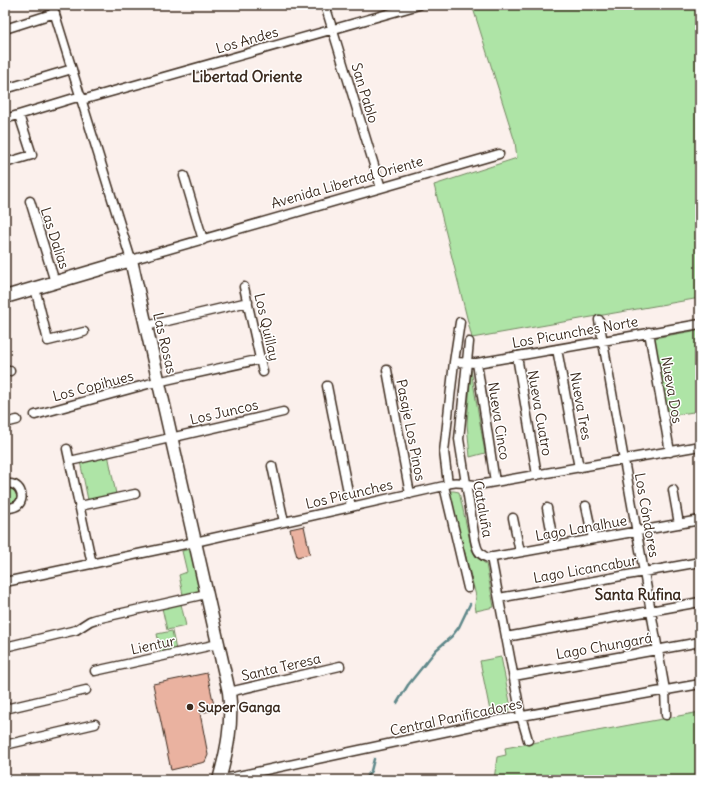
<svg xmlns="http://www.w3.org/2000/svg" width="705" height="785" font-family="Delius,sans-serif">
<rect width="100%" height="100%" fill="#fbf0ec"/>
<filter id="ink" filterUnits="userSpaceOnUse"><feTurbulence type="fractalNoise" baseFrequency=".025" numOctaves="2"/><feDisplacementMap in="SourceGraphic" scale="8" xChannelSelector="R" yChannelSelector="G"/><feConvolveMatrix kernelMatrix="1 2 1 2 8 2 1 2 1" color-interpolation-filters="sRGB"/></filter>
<g filter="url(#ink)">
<path fill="#aee4a6" stroke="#748762" d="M472 5H700V298L472 338 434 185 517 158 515 142Z
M699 330 700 411 667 416 654 338Z
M471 370 485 453 470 457 467 424Z
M108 454 116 494 88 500 80 461Z
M11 486 15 489 17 498 14 502 5 504V488Z
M449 491H454L459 492 472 550 476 557 486 564 494 607 476 611 475 605 476 596Z
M194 548 204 590 183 595 179 575 187 572 182 551Z
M181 604 186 626 167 630 162 608Z
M172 631 176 650 161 654 157 634Z
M501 657 511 707 508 713 491 716 480 661Z
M700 712V780H494L497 757 506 755 505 748Z"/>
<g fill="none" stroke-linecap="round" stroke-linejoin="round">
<path stroke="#5f888a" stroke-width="2.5" d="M397 703 408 685 436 650 452 636 459 627 470 604
M364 780 371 771 374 759"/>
</g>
<path fill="#eab2a0" stroke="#3b2a1e" d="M304 526 310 554 297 557 290 529Z
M207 673 215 710 200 713 208 755 205 762 171 770 153 684Z"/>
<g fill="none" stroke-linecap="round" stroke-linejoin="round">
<g stroke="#3b2a1e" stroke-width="11">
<path id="street" d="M52 5 131 260 499 154
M325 5 381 188
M5 29 55 13
M5 89 72 69
M82 100 419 5
M5 119 81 96
M5 163 32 155 19 115
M184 176 203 240
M30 201 55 282
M244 287 263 372
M35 288 48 341 84 332
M599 320 665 690 666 715
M146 326 248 302
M649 332 670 452
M469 342 459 439 475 540C477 549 478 554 488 558L700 520
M557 349 579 468
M517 356 537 475
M454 362 477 363 700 324
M477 363 495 482
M387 370 410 494
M5 372 10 371
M327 386 351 507
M35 415 148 384 261 359
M5 423 17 420
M67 449 92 564
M70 461 283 412
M272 466 284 522
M5 484C20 481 26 498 18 505 14 508 9 508 5 509
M448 484 444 452 454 362 460 322
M444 486 468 588
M673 490 679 524
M80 506 135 494
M586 506 593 539
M547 508 554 546
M513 518 520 552
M491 557 521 716 528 740
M5 582 195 542 444 486C455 479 467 485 478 485L700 446
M499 598 700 562
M506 637 700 602
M5 647 76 630 90 621 96 619 206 594
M95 671 218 644
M514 676 700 642
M229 692 340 666
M5 709 86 690
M5 745 95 724
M219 780 500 720 700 684"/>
</g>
<g stroke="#3b2a1e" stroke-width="15">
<path id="secondary" d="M5 297 131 260 229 692C233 723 227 751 219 780"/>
</g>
<use href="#street" stroke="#fff" stroke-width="8"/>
<use href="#secondary" stroke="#fff" stroke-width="12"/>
</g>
</g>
<circle fill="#3b2a1e" stroke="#fff" stroke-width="1.5" cx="190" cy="707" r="4"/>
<g text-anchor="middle" stroke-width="3" stroke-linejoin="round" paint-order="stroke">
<g font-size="14" fill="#3b2a1e" stroke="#fff">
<text transform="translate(247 40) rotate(-16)" y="5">Los Andes</text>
<text transform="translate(365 93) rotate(73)" y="5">San Pablo</text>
<text transform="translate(347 182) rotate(-16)" y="5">Avenida Libertad Oriente</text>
<text transform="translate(55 238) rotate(72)" y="5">Las Dalias</text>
<text transform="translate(267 327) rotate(77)" y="5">Los Quillay</text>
<text transform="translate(575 332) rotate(-10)" y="5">Los Picunches Norte</text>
<text transform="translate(165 343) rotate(77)" y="5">Las Rosas</text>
<text transform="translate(93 386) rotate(-15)" y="5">Los Copihues</text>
<text transform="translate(672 390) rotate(80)" y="5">Nueva Dos</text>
<text transform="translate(581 406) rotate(80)" y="5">Nueva Tres</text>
<text transform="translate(224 412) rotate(-13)" y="5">Los Juncos</text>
<text transform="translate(540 413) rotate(80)" y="5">Nueva Cuatro</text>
<text transform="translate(499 421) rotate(81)" y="5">Nueva Cinco</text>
<text transform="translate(411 430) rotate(79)" y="5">Pasaje Los Pinos</text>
<text transform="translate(349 494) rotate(-13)" y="5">Los Picunches</text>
<text transform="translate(483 509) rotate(80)" y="5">Cataluña</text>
<text transform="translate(647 515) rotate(80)" y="5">Los Cóndores</text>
<text transform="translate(581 528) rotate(-10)" y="5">Lago Lanalhue</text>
<text transform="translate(585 569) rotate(-10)" y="5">Lago Licancabur</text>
<text transform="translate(153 645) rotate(-12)" y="5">Lientur</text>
<text transform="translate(604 646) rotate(-10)" y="5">Lago Chungará</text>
<text transform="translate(281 667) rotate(-13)" y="5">Santa Teresa</text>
<text transform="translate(456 717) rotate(-12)" y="5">Central Panificadores</text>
</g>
<g font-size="14" font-weight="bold" fill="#3b2a1e" stroke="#fff" text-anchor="start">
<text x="198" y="712">Super Ganga</text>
</g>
<g font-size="15" font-weight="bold" fill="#3b2a1e" stroke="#fff">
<text x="247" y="82">Libertad Oriente</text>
<text x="638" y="600">Santa Rufina</text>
</g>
</g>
<rect width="705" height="785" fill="none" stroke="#fff" stroke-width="20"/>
<rect x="10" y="10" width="685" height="765" fill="none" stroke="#3b2a1e" stroke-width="1.5" filter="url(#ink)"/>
</svg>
